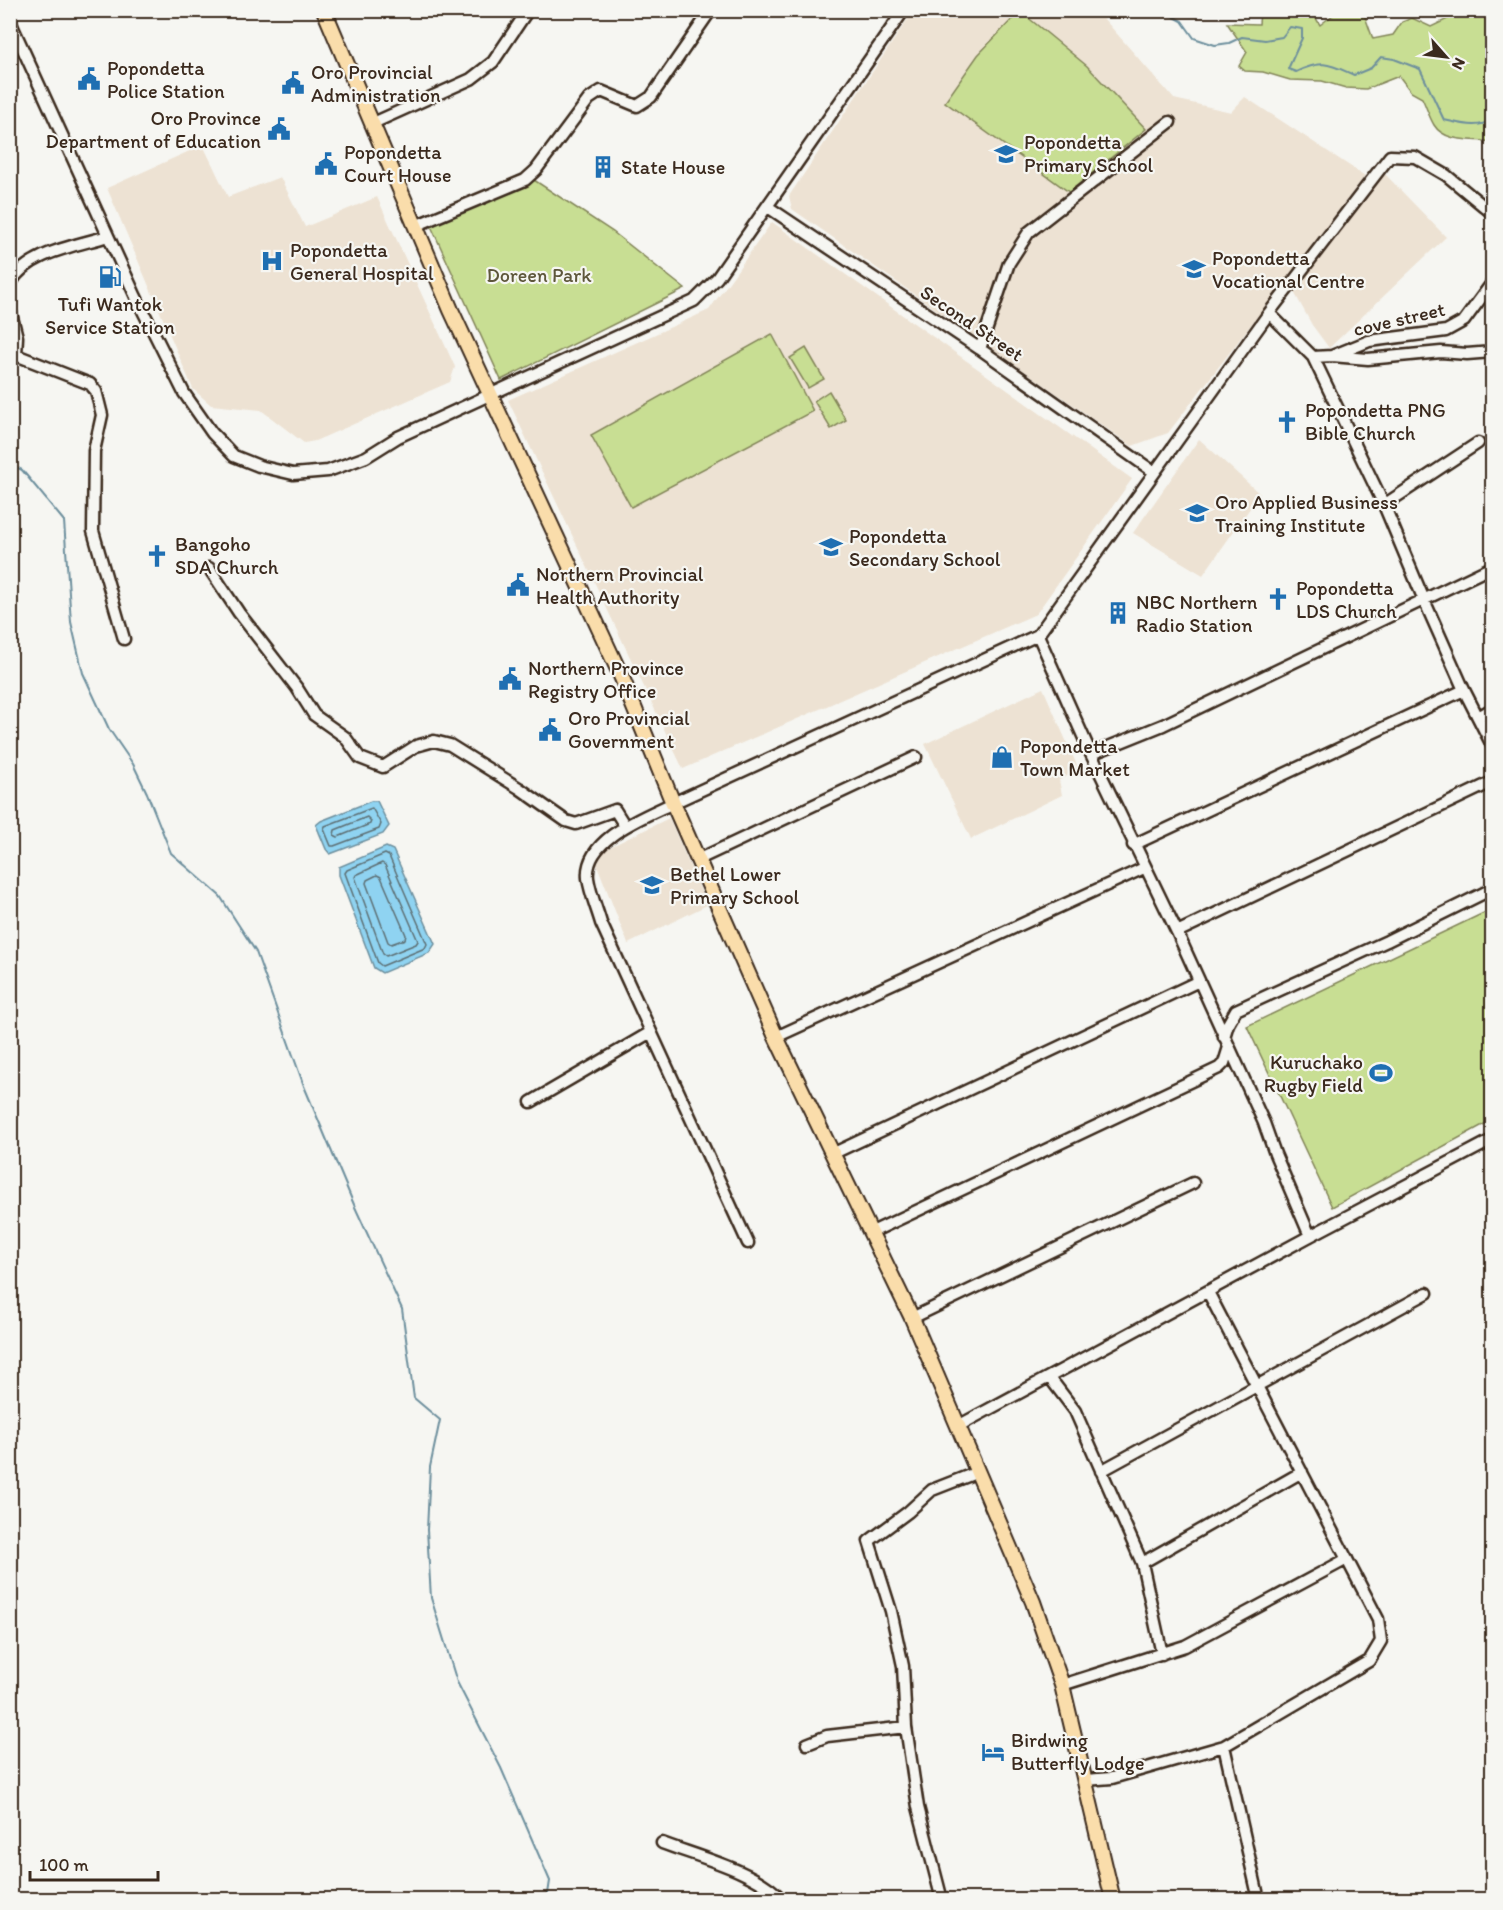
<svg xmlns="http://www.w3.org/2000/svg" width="1503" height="1910" font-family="Itim,sans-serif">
<rect width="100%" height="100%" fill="#f6f6f2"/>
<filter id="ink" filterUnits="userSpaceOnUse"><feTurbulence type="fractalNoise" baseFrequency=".0167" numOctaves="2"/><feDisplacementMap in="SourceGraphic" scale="12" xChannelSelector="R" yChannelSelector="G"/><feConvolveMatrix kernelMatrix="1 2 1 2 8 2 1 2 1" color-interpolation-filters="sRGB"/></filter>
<g filter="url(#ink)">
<path fill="#ede2d3" d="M914 10 1097 11 1174 99 1231 112 1245 97 1365 176 1168 433 1132 446 792 209 789 196Z
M203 145 228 197 280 177 305 227 377 197 455 367 450 382 315 441 304 443 261 410 211 405 193 389 107 188Z
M1384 173 1446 237 1329 348 1312 325 1294 292Z
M772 222 1132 479 1036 614 683 769 508 400 709 310Z
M1199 439 1260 494 1203 575 1133 533Z
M1043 688 1079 770 1059 780 1062 795 971 839 925 744Z
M669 818 707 905 628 944 597 865 604 850Z"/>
<path fill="#c8de93" stroke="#828458" stroke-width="1.5" d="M1311 10 1320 25 1338 11H1363L1373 39 1393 35 1402 22 1412 18 1431 27 1452 17 1458 11H1492V142C1474 139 1445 143 1434 125 1429 117 1426 106 1422 98L1411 92 1399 76 1366 89 1346 88 1322 81 1290 80 1263 72 1245 71 1239 66 1247 52 1227 23 1259 24 1260 11Z
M1020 11 1087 66 1146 129 1069 192 945 102 978 55Z
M534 180 613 232 685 289 501 380 431 226Z
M772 334 813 411 631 507 591 435Z
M806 348 824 379 808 388 790 358Z
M829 391 846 420 831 429 814 401Z
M1492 909V1120L1332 1207 1247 1026Z"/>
<path fill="#8fd3f1" stroke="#6d8f9d" stroke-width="1.5" d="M371 801H377L389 826 383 834 330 854 326 849 316 825 321 821Z
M386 847 393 850 435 944 429 953 382 973 374 968 339 875V867Z"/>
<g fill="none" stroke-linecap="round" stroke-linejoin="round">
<path stroke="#5d6e72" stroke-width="1.5" d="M372 808 381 824 379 829 334 846H331L324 829 325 826Z
M367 817 371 821 370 824 338 837 334 835 335 830Z
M385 854 389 856 427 944 425 948 382 966 378 963 345 873 347 870Z
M382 863 385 865 418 941 416 944 386 956 383 954 355 877 356 875Z
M377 875 381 877 406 935 405 939 391 944 388 942 366 883 367 880Z"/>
<path stroke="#6d8f9d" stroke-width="2" d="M1134 10 1136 15H1148L1159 10
M1161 10 1182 21 1194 38 1215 45 1229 43 1242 37 1265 40 1282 37 1290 27 1302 29V38L1288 69 1296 72C1323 59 1329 64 1354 75L1371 68 1381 57 1394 59 1420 69 1444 120C1460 123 1479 130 1492 119
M10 464 22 470 64 521 71 622 83 673 109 729 133 764 147 793 171 853 220 896 256 952 304 1086 355 1207 402 1309 414 1398 440 1420 430 1467 427 1530 431 1598 457 1682 501 1768 550 1881 547 1900"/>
<g stroke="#3b2a1e" stroke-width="15">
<path id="minor" d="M10 21 136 297 184 393 212 433 234 456 259 466 293 474 328 471 366 457 398 437 694 301 717 278 904 10
M371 124 471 79 493 62 528 10
M768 207 980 349 1154 472
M415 226 525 180 536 170 589 99 601 91 637 106 651 97 711 10
M10 284C28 252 76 246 108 236
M10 309 17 337 16 355 90 384 96 391 102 415 94 451 93 531 124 639
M1269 313 1313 357 1384 505 1424 600 1464 690 1492 745
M980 349 1009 263 1029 232 1170 122
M1332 356 1369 341 1446 331 1464 321 1492 283
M1313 357 1332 356 1368 359 1441 352 1467 354 1492 352
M1384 505 1478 443
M209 568 239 613 297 688 314 715 345 737 360 758 383 767 416 746 434 741 450 745 519 788 566 821 576 824 615 810 625 826
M1038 635 1091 754 1177 932 1264 1123 1275 1154 1310 1236
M1478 717 1492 709
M1091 754 1163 725 1492 567
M1133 845 1464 690
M697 860 916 757
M1177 932 1492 782
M776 1037 1144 868
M1224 1037 1228 1024 1236 1010 1387 941 1492 889
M531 1102 651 1032
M832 1154 1199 981
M870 1233 1219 1068 1224 1063 1229 1047
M748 1243 601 923C597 909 590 893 588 878 584 839 644 817 673 803L1038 635 1269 313 1390 156 1415 157 1446 175 1492 213
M912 1318 1193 1183
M1050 1378 1075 1411 1142 1563 1162 1654
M958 1426 1310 1236 1492 1140
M1101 1471 1427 1293
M1142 1563 1302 1472
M1062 1685 1185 1646 1347 1559
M807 1744 827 1736 906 1727
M1224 1746 1259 1900
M1085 1780 1112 1778 1224 1746 1369 1661 1381 1641 1378 1619 1208 1292
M662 1843C696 1856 759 1872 782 1900
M942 1900 918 1807 906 1727 903 1666 891 1611 869 1541 908 1512 932 1490 978 1472"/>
</g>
<g stroke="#3b2a1e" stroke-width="18">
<path id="major" d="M324 10 451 310 622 678 673 803 776 1037 912 1318 1033 1602 1062 1685 1113 1900"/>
</g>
<use href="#minor" stroke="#f6f6f2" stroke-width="10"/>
<use href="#major" stroke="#faddab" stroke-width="14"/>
</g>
</g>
<defs>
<g id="civic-bare" transform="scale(1.8)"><path d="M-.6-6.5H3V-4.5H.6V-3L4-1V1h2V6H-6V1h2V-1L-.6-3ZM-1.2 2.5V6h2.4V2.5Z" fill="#1f6fb2" stroke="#f6f6f2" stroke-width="2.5" paint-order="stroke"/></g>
<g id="school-bare" transform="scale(1.8)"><path d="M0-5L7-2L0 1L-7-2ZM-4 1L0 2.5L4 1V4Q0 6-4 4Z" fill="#1f6fb2" stroke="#f6f6f2" stroke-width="2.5" paint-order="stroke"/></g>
<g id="building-bare" transform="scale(1.8)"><path d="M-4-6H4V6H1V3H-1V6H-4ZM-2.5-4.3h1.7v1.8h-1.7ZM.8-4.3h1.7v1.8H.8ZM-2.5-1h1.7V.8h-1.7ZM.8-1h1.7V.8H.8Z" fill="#1f6fb2" stroke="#f6f6f2" stroke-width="2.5" paint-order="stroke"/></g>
<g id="hospital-bare" transform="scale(1.8)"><path d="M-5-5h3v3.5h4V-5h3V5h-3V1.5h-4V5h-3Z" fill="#1f6fb2" stroke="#f6f6f2" stroke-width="2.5" paint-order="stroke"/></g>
<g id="fuel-bare" transform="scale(1.8)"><path d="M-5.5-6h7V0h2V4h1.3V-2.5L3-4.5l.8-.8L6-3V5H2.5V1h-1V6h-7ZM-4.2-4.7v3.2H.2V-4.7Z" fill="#1f6fb2" stroke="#f6f6f2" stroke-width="2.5" paint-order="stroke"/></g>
<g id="church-bare" transform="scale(1.8)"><path d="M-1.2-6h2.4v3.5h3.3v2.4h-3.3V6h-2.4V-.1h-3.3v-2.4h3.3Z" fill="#1f6fb2" stroke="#f6f6f2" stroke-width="2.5" paint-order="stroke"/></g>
<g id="university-bare" transform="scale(1.8)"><path d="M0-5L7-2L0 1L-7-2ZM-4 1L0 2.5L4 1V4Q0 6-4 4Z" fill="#1f6fb2" stroke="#f6f6f2" stroke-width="2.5" paint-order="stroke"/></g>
<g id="shop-bare" transform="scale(1.8)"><path d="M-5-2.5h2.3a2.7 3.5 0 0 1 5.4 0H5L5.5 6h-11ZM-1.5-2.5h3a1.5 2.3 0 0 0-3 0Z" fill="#1f6fb2" stroke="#f6f6f2" stroke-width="2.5" paint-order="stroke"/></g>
<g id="stadium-bare" transform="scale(1.8)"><path d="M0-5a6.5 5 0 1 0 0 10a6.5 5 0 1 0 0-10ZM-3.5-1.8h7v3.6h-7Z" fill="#1f6fb2" stroke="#f6f6f2" stroke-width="2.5" paint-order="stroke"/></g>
<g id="hotel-bare" transform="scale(1.8)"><path d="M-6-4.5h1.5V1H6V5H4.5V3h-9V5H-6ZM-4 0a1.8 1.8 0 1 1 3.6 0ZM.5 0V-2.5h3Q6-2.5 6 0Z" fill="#1f6fb2" stroke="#f6f6f2" stroke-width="2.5" paint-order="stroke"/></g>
</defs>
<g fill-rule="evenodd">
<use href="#civic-bare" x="89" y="79"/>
<use href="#civic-bare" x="293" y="83"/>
<use href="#civic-bare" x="279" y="129"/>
<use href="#school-bare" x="1006" y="154"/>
<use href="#civic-bare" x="326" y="164"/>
<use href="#building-bare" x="603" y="167"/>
<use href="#hospital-bare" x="272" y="261"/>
<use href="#school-bare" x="1194" y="269"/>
<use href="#fuel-bare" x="110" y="277"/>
<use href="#church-bare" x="1287" y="422"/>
<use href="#university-bare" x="1197" y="513"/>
<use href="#school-bare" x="831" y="547"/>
<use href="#church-bare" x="157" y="556"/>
<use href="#civic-bare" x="518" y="585"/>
<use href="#church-bare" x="1278" y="599"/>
<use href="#building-bare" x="1118" y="613"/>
<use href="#civic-bare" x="510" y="679"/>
<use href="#civic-bare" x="550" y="730"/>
<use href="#shop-bare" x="1002" y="757"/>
<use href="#school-bare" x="652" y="885"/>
<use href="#stadium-bare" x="1381" y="1073"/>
<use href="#hotel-bare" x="993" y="1752"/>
</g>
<g text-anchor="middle" stroke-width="4.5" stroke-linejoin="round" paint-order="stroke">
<g font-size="20" fill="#3b2a1e" stroke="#f6f6f2" text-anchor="start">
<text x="107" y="75">Popondetta<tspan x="107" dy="23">Police Station</tspan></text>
<text x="311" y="79">Oro Provincial<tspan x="311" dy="23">Administration</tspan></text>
<text x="261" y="125" text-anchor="end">Oro Province<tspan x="261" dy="23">Department of Education</tspan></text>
<text x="1024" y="149">Popondetta<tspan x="1024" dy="23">Primary School</tspan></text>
<text x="344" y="159">Popondetta<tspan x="344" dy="23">Court House</tspan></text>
<text x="621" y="174">State House</text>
<text x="290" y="257">Popondetta<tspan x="290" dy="23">General Hospital</tspan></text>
<text x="1212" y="265">Popondetta<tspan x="1212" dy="23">Vocational Centre</tspan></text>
<text x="110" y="311" text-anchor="middle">Tufi Wantok<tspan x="110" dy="23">Service Station</tspan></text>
<text x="1305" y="417">Popondetta PNG<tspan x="1305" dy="23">Bible Church</tspan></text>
<text x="1215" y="509">Oro Applied Business<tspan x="1215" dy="23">Training Institute</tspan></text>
<text x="849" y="543">Popondetta<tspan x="849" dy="23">Secondary School</tspan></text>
<text x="175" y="551">Bangoho<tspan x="175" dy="23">SDA Church</tspan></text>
<text x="536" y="581">Northern Provincial<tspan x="536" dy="23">Health Authority</tspan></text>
<text x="1296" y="595">Popondetta<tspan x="1296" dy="23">LDS Church</tspan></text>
<text x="1136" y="609">NBC Northern<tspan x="1136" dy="23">Radio Station</tspan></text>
<text x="528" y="675">Northern Province<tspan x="528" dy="23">Registry Office</tspan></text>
<text x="568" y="725">Oro Provincial<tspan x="568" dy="23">Government</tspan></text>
<text x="1020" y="753">Popondetta<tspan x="1020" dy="23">Town Market</tspan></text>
<text x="670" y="881">Bethel Lower<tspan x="670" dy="23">Primary School</tspan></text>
<text x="1363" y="1069" text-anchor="end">Kuruchako<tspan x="1363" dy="23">Rugby Field</tspan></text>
<text x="1011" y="1747">Birdwing<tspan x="1011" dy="23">Butterfly Lodge</tspan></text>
</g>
<g font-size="20" fill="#5e573b" stroke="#f6f6f2">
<text x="539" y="282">Doreen Park</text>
</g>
<g font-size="20" fill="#3b2a1e" stroke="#f6f6f2">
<text transform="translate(1399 319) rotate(-13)" y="7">cove street</text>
<text transform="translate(972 323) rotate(34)" y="7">Second Street</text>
</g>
</g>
<rect width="1503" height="1910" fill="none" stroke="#f6f6f2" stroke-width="36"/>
<rect x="18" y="18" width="1467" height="1874" fill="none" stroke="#3b2a1e" stroke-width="2" filter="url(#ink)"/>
<g transform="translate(1446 57) rotate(118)" stroke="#f6f6f2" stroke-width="4.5" paint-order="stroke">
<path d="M0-4.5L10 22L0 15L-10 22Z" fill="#3b2a1e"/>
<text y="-9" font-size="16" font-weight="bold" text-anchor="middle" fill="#3b2a1e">N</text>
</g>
<path d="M30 1871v9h128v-9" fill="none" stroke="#3b2a1e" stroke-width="3"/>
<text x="39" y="1871" font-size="18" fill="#3b2a1e" stroke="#f6f6f2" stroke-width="4.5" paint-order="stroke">100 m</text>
</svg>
